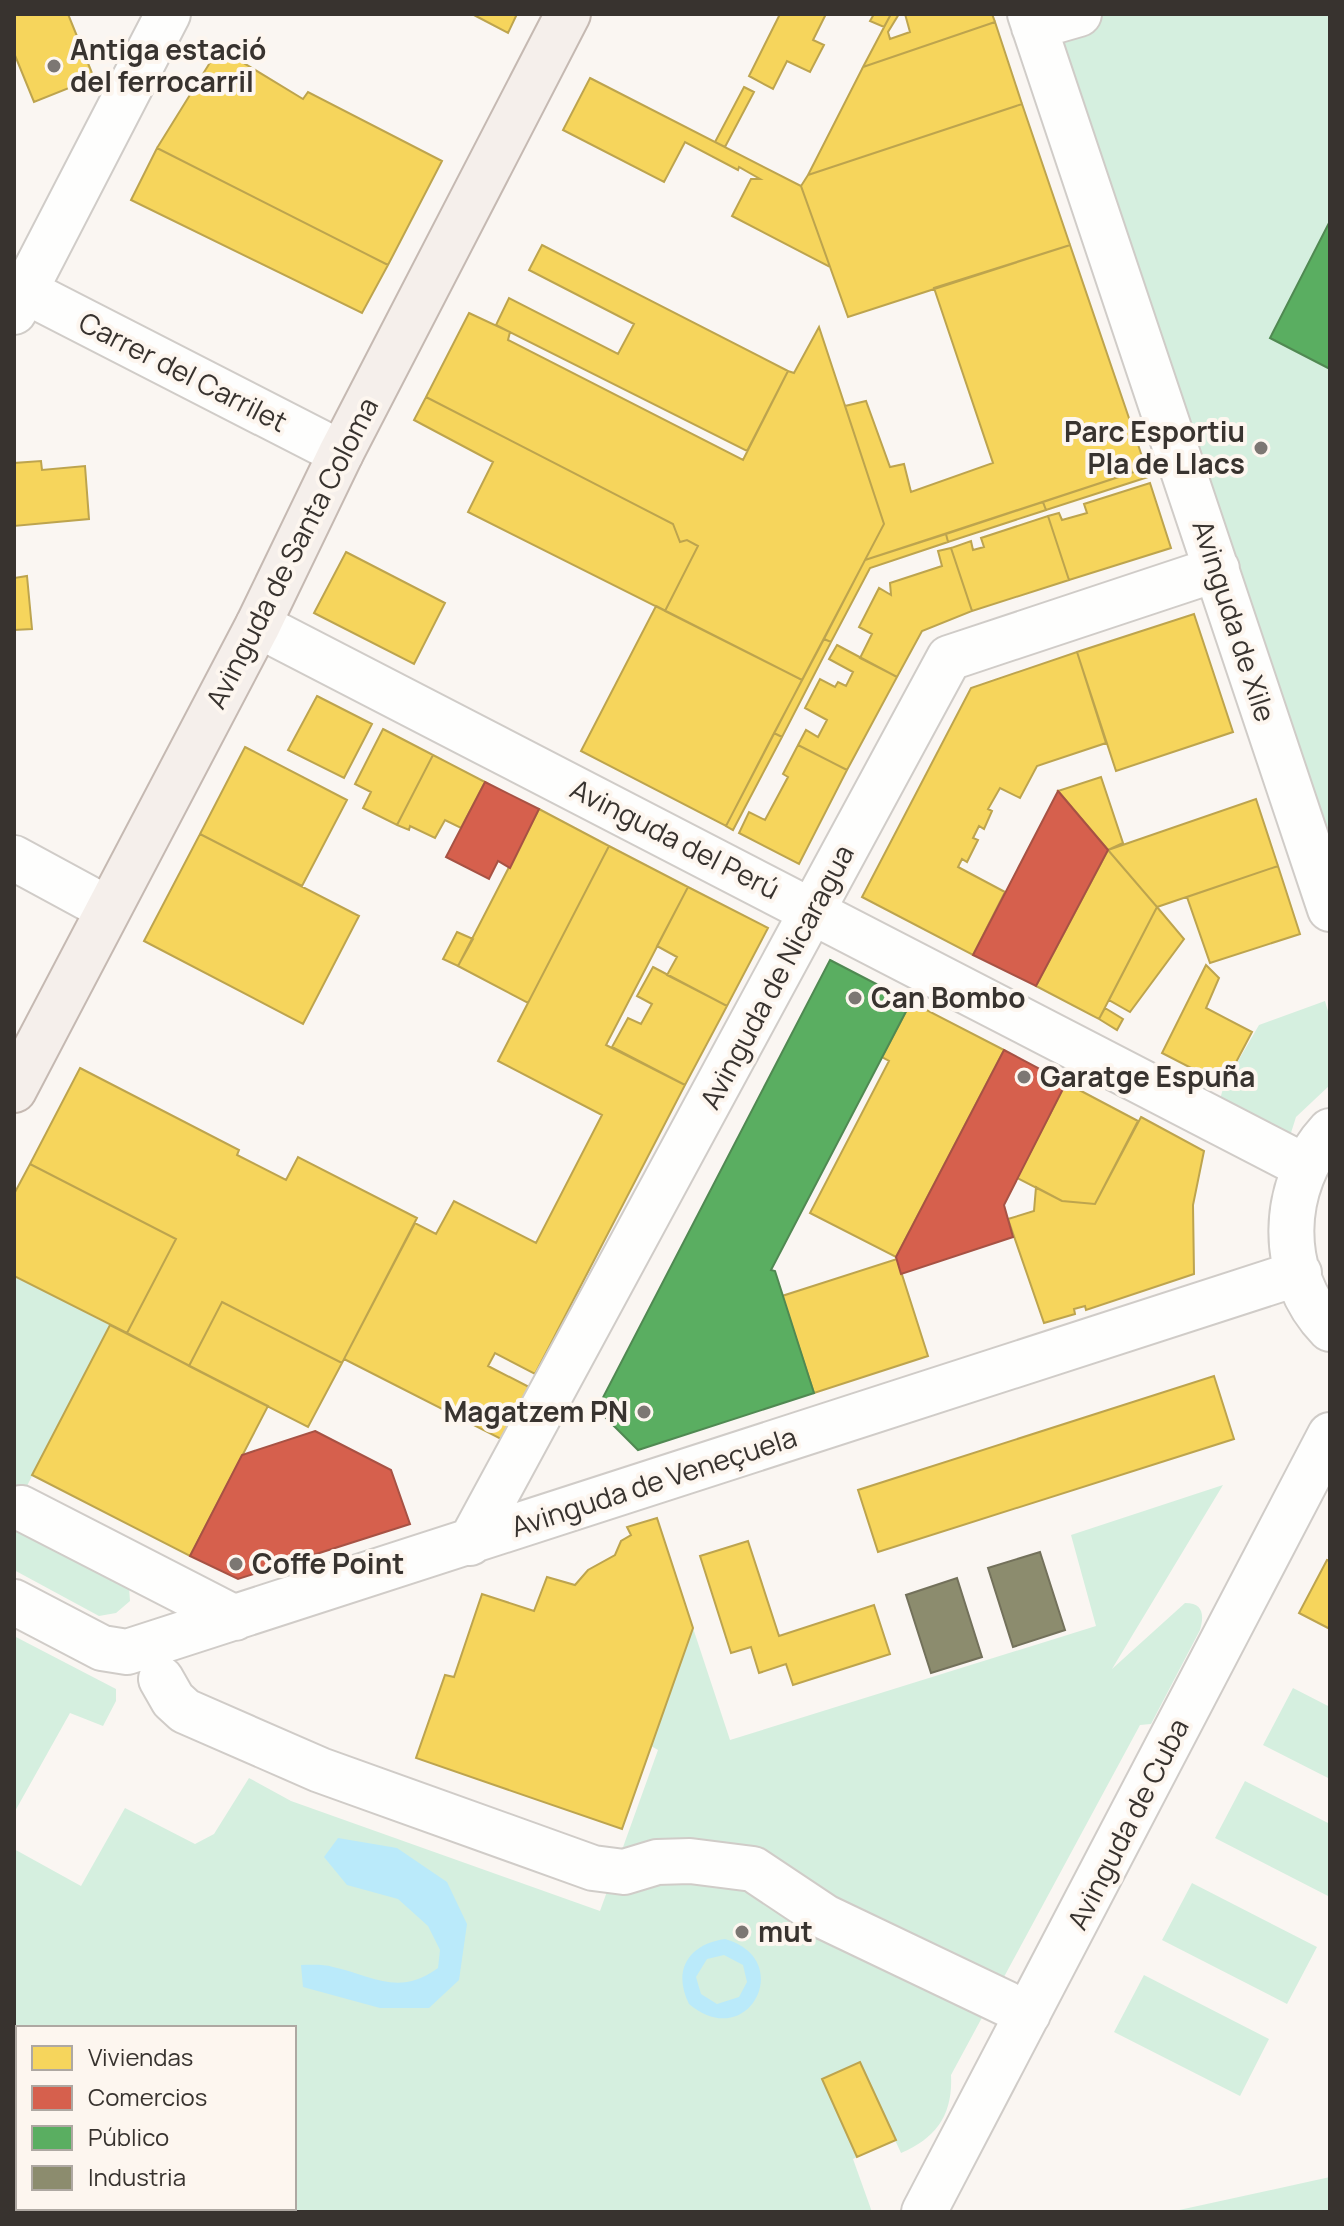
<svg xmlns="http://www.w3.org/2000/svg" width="1344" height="2226" font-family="Manrope,sans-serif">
<rect width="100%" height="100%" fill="#faf6f2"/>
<path fill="#d5efdf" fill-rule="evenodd" d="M1079 14H1330V859L1054 36Z
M1325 1001 1330 1018V1085L1296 1117 1290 1136 1219 1103 1224 1085 1259 1025Z
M14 1276 110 1325 14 1511Z
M1223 1485 1112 1669 1185 1603C1204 1603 1204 1616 1200 1630L1151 1724 1140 1725 951 2075C953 2114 937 2138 901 2153L895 2140 853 2159 872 2212H14V1849L81 1886 125 1808 195 1844 214 1834 249 1778 291 1801 600 1911 658 1750 651 1746 693 1628 730 1740 1096 1626 1071 1535ZM18 2028H294V2208H18Z
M14 1525 129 1587 130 1601 116 1613 99 1616 14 1570Z
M14 1636 116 1689V1701L103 1726 70 1713 14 1813Z
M1293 1688 1330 1707V1779L1263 1745Z
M1245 1781 1330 1824V1897L1215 1838Z
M1192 1883 1317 1947 1287 2004 1162 1940Z
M1144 1975 1269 2039 1240 2096 1114 2032Z
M1330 2177V2212H1170Z"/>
<path fill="#baeafa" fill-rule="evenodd" d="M338 1838 397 1848 447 1882 467 1924 459 1980 429 2008H380L303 1987 301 1965C311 1965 323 1964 333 1967 374 1976 398 1997 438 1968L440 1950 428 1926 398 1899 347 1885 324 1857Z
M725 1939C797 1959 748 2054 689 2004 672 1970 689 1944 725 1939ZM724 1955 743 1965 747 1982 739 1997 717 2004 701 1994 696 1977 707 1959Z"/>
<path fill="#f6d55c" stroke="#bda44e" stroke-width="2" d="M14 14H68L94 78 34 102 14 53Z
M472 14H517L508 33Z
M780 14H826L813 40 824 45 810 72 787 61 773 89 749 76Z
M874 14H891L884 27 870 21Z
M891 14H899L888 32 890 39 910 32 905 14H992L995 22 863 67Z
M995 22 1022 104 808 175 863 67Z
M219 48 303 99 308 92 442 161 388 265 157 148Z
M590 78 801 186 830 267 732 216 751 179H760L739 167 738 170 685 142 664 182 563 130Z
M744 87 754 92 725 147 715 142Z
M1022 104 1070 245 848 317 801 186 808 175Z
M157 148 388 265 362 313 131 200Z
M542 245 788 371 747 451 496 325 509 298 618 354 634 324 529 270Z
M1070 245 1146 468 865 560 884 524 845 406 866 401 890 467 904 464 911 492 993 463 934 288Z
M469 313 510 332 508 340 743 460 788 371 794 373 819 327 884 524 802 680 665 611 698 546 687 540 680 542 673 524 426 397Z
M426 397 673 524 680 542 687 540 698 546 665 611 468 512 493 462 414 420Z
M41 461 42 470 85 466 89 519 14 526V463Z
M1146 468 1148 477 1046 510 1043 502Z
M1150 483 1171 548 1069 580 1048 516 1059 513 1062 520 1087 513 1084 504Z
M1043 502 1046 510 948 542 946 534Z
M1048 516 1069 580 972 611 951 548 971 541 973 550 984 547 981 538Z
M946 534 948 542 870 568 831 642 824 639 865 560Z
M951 548 972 611 922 631 897 677 860 658 872 634 859 627 879 588 891 595 890 583 942 566 938 551Z
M346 552 445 603 414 664 314 613Z
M27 576 32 629 14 630V578Z
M656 606 802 680 726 826 581 751Z
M1194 614 1233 732 1116 771 1077 652Z
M824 639 831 642 782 737 774 733Z
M837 645 897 677 847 770 798 745 806 730 818 737 827 720 805 708 820 679 835 687 838 682 846 686 853 672 829 659Z
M1077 652 1106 743 1037 766 1020 798 1000 788 988 809 992 811 984 829 979 826 973 838 978 840 967 862 962 859 958 867 1005 892 973 955 862 897 971 688Z
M317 696 372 724 344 778 288 750Z
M383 729 433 755 397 825 363 808 371 792 355 784Z
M774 733 782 737 733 830 726 826Z
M798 745 847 770 799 864 739 833 749 812 765 820 788 777 783 774Z
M245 747 347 800 302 886 200 834Z
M433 755 485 782 461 828 445 820 435 838 410 826 409 830 397 825Z
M1101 777 1123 843 1108 850 1058 791Z
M1256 799 1278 866 1157 907 1108 850Z
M539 809 609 846 528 1003 458 966Z
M200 834 359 916 303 1024 144 941Z
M609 846 688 887 606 1045 685 1085 535 1374 495 1353 488 1366 529 1387 501 1439 344 1359 415 1223 436 1234 454 1201 536 1243 602 1115 498 1061Z
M1108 850 1157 907 1099 1019 1036 986Z
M1278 866 1300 934 1210 963 1187 897Z
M688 887 768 928 727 1006 667 975 677 957 657 946Z
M1157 907 1184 939 1130 1012 1109 1000Z
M457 932 473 939 458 966 443 959Z
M1206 965 1219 978 1206 1008 1252 1032 1224 1085 1162 1053Z
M653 967 727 1006 685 1085 612 1047 628 1018 641 1024 652 1004 637 996Z
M911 1002 1004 1050 896 1257 810 1213 889 1061 882 1057Z
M1105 1008 1123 1019 1117 1030 1099 1019Z
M80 1068 239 1150 237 1155 286 1180 298 1157 417 1218 342 1363 222 1302 189 1366 127 1333 176 1239 30 1164Z
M1066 1083 1138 1121 1095 1204 1062 1201 1017 1178Z
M1141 1117 1204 1151 1193 1205 1194 1274 1086 1310 1085 1306 1074 1309 1075 1314 1044 1323 1008 1219 1034 1211 1036 1187 1062 1201 1095 1204Z
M30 1164 176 1239 127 1333 14 1276V1194Z
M897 1259 928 1356 814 1393 782 1296Z
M222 1302 342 1363 308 1427 189 1366Z
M110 1325 268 1406 190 1556 32 1475Z
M1214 1376 1234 1439 878 1552 858 1490Z
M657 1518 693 1628 622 1829 416 1758 445 1675 454 1677 482 1594 534 1611 547 1577 575 1585 588 1570 615 1555 621 1541 631 1535 627 1527Z
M748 1541 779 1636 874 1605 890 1654 793 1685 786 1664 759 1673 751 1647 731 1653 700 1556Z
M1327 1560 1330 1561V1629L1299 1613Z
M860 2062 896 2140 857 2157 822 2079Z"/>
<path fill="#d6604d" stroke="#a75244" stroke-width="2" d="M485 782 539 809 510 868 498 861 489 879 446 857Z
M1058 791 1108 850 1036 986 973 955Z
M1004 1050 1066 1083 1004 1205 1013 1237 901 1274 896 1257Z
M315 1431 391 1470 410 1524 238 1579 190 1556 242 1455Z"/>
<path fill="#5aae61" stroke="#508952" stroke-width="2" d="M1330 221V369L1270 338Z
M830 960 911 1002 771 1270 775 1271 814 1393 638 1450 597 1409Z"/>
<path fill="#8c8c6e" stroke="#73715b" stroke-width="2" d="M1040 1552 1065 1630 1013 1647 988 1568Z
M957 1578 982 1657 931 1673 906 1595Z"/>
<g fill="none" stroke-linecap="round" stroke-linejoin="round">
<g stroke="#d0ccc8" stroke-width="48">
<path id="minor" d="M1030 14 1330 909
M1034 27 1079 14
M25 291 341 453
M14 312 168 14
M258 625 1304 1166
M14 858 108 909
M1330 1131C1280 1185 1277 1275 1330 1329
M21 1508 235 1618
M470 1543 949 658 1217 569
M14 1602 102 1648 127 1652 1299 1273
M161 1679 173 1700 185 1711 320 1770 593 1868 624 1872 657 1862 690 1861 753 1869 825 1917 1028 2014
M924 2212 1330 1435"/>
</g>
<g stroke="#c5b9b2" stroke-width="48">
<path id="major" d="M14 1090 258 625 341 453 568 14"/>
</g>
<use href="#minor" stroke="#fefefd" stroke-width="44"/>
<use href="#major" stroke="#f5efeb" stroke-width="44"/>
</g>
<g fill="#7c7773" stroke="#fdf6ef" stroke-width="3">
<circle cx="54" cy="66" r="8"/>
<circle cx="1261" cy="448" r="8"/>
<circle cx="855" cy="998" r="8"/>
<circle cx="1024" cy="1077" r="8"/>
<circle cx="644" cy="1412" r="8"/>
<circle cx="236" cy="1564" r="8"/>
<circle cx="742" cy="1932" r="8"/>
</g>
<g text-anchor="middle" stroke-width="8" stroke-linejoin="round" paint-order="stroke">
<g font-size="28" font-weight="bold" fill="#38332f" stroke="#fdf6ef" text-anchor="start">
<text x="70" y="60">Antiga estació<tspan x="70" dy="32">del ferrocarril</tspan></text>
<text x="1245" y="442" text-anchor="end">Parc Esportiu<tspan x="1245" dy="32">Pla de Llacs</tspan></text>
<text x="871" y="1008">Can Bombo</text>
<text x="1040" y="1087">Garatge Espuña</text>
<text x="628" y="1422" text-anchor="end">Magatzem PN</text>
<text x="252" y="1574">Coffe Point</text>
<text x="758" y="1942">mut</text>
</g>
<g font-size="28" fill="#38332f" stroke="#fdf6ef">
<text transform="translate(183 372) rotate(27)" y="10">Carrer del Carrilet</text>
<text transform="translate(292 553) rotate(-63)" y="10">Avinguda de Santa Coloma</text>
<text transform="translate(1234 621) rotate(72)" y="10">Avinguda de Xile</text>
<text transform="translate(675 839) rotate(27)" y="10">Avinguda del Perú</text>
<text transform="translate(777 977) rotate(-62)" y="10">Avinguda de Nicaragua</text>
<text transform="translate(654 1482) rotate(-18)" y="10">Avinguda de Veneçuela</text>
<text transform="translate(1128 1824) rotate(-63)" y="10">Avinguda de Cuba</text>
</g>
</g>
<rect width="1344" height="2226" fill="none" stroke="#38332f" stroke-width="32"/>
<rect x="16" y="2026" width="280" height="184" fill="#fdf6ef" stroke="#aea8a2" stroke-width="2"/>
<rect x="32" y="2046" width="40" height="24" fill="#f6d55c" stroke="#aea8a2" stroke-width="2"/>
<text x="88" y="2066" font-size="24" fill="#38332f">Viviendas</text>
<rect x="32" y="2086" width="40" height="24" fill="#d6604d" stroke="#aea8a2" stroke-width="2"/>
<text x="88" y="2106" font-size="24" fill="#38332f">Comercios</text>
<rect x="32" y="2126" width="40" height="24" fill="#5aae61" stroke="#aea8a2" stroke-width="2"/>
<text x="88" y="2146" font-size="24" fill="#38332f">Público</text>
<rect x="32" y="2166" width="40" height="24" fill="#8c8c6e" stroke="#aea8a2" stroke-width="2"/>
<text x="88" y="2186" font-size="24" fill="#38332f">Industria</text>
</svg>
